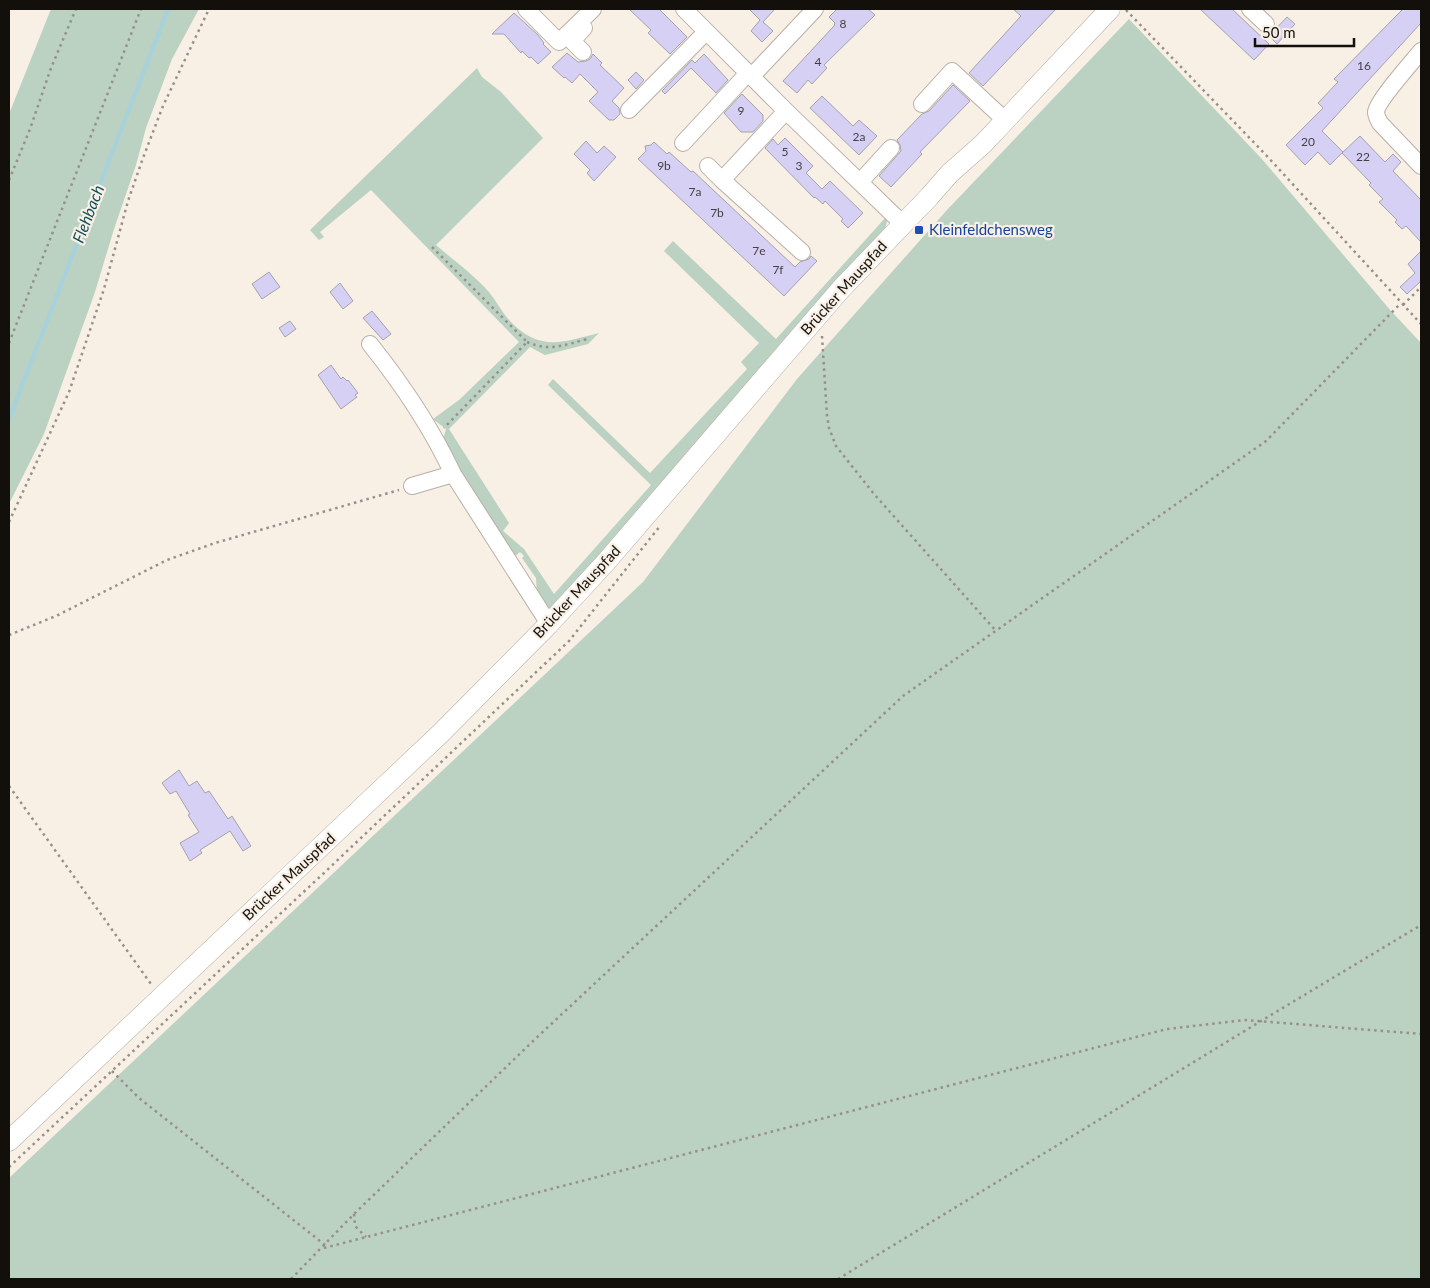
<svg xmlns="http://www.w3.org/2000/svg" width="1430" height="1288" font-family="Lato,sans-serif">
<rect width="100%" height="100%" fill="#f8efe5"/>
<path fill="#bbd1c2" d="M51 9H199L172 59 146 128 136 165 114 229 95 292 44 434 9 504V114Z
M1129 19 1261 158 1391 311 1421 343V1279H9V1178L643 582 797 379 946 211Z
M477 68 482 77 501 92 543 138 436 245C453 260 473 274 488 291 496 300 502 313 511 322 540 352 563 342 599 333L588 344 545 355 530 347 449 429 509 523 503 531 524 549 554 594 651 485 548 385 553 379 650 473 747 369 741 362 759 343 664 251 673 241 776 339 886 217 887 221 885 230 608 547 551 608H547L537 593 536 578 522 558 524 556 520 552 514 557 518 561 520 562 521 564 519 565 442 443 446 429 433 419 459 400 519 342 371 190 320 232 324 237 319 240 310 230Z"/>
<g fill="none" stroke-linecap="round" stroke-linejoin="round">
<path stroke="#a6d2dc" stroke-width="4" d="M9 419 168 9"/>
</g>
<path fill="#d6d1f4" stroke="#a3a2ad" d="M629 9H659L687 37 670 54 648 33 651 30Z
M749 9H775L763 22 773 31 762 42 751 31 760 20Z
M837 9H868L875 15 824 65 827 68 812 84 808 80 797 93 783 81 834 26 835 23 829 17Z
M1013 9H1056L983 86 969 73 1021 16Z
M1200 9H1232L1269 44 1254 60Z
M1403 9H1421V23L1322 131 1343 152 1330 165 1318 152 1305 165 1286 145 1323 108 1318 103 1338 82 1334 79Z
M514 13 538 35 544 43 543 44 551 52 538 64 531 57 529 58 522 51 521 53 504 34H492Z
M1287 17 1295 24 1277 44 1269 36Z
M567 53 578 62 586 61 590 59 593 54 602 63 600 65 624 88 612 101 619 108 620 114 614 120H609L589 101 598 92 580 74 572 83 565 77 564 78 552 67Z
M704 54 728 80 716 93 691 68 665 94 662 91 692 60 695 63Z
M636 72 644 80 636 89 628 80Z
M953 85 970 101 920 152 922 154 891 187 879 176 901 151 900 145 897 140 922 114 929 111Z
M742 94 763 115V121L753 132H741L724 113Z
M822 96 853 126 859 120 877 136 859 155 810 108Z
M1360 136 1385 162 1393 154 1401 162 1393 171 1421 200V242L1406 226 1402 229 1395 222 1397 220 1379 202 1383 199 1369 185 1371 183 1342 153Z
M785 138 813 166 806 173 822 189 830 181 863 213 848 228 841 221 843 219 825 201 823 204 815 197 814 198 765 148 773 139 778 145Z
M586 141 597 153 604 146 616 157 594 181 587 173 590 170 574 154Z
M654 142 667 154 669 152 691 172 693 171 795 267 800 262 809 259 811 256 817 261 784 296 638 159 646 151 645 146 651 145Z
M1421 251V281L1407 294 1400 287 1415 273 1408 264Z
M269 272 280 287 262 299 252 284Z
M340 283 353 301 343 309 330 292Z
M372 311 391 334 383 340 363 318Z
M290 321 296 329 285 337 279 328Z
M331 365 341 379 343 377 347 381 348 380 358 393 355 395 357 397 341 409 318 375Z
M179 770 189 786 197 781 205 793 209 791 228 819 232 816 251 846 243 851 230 831 200 850 202 853 190 861 180 843 199 832 188 815 190 814 176 791 170 794 162 783Z"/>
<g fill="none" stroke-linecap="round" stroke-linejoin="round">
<g stroke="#b8afa6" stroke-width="18">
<path id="minor" d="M526 9 559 42 593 9
M684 9 786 111 903 224
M1250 9 1266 24
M1421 51C1413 61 1377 101 1376 112 1376 116 1378 119 1380 123L1421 166
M583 52 572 41 584 28
M752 76 815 9
M922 104 952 71 1005 120
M629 110 706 32
M786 111 722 180 802 252
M683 143 748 73
M708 166 722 180
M860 182 891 148
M370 344C402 384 431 427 453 474L549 624
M412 486 453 474"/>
</g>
<g stroke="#b8afa6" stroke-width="21">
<path id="major" d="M9 1141 441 733 549 624 606 562 841 289 929 197 950 173 983 144 1110 9"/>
</g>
<path stroke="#979089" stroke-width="2.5" stroke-dasharray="2.5 4" stroke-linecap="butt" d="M1126 10 1266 155 1421 324
M9 180 30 129 51 68 76 9
M432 247 527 342 444 428
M1403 305 1421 287
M822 336 827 416 829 428 836 446 874 494 996 631
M527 342C550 352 564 345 587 339
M9 343 141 9
M9 522 69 392 104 289 128 201 143 158 163 106 209 9
M9 635 56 616 167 560 215 543 399 490
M9 786 151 984
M112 1071 139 1098 325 1245
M9 1167 325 872 569 641 660 526
M354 1214 355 1226 366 1237
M324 1248 1167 1029 1245 1020 1421 1034
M291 1279 354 1214 533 1041 903 696 1266 441 1401 303
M838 1279 1261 1021 1421 925"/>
<use href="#minor" stroke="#fff" stroke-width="16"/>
<use href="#major" stroke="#fff" stroke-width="20"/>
</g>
<rect fill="#1a4fb4" stroke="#f8efe5" stroke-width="2" x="914" y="225" width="10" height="10" rx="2.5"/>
<g text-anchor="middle" stroke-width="4.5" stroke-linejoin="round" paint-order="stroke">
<g font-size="12" fill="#444046">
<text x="843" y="28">8</text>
<text x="818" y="66">4</text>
<text x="1364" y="70">16</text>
<text x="741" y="115">9</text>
<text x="859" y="141">2a</text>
<text x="1308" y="146">20</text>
<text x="785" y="156">5</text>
<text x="1363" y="161">22</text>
<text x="664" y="170">9b</text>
<text x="799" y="170">3</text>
<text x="695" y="196">7a</text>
<text x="717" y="217">7b</text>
<text x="759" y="255">7e</text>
<text x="778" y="274">7f</text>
</g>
<g font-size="15" fill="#164399" stroke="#f8efe5" text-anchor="start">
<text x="929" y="235">Kleinfeldchensweg</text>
</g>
<g font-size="15" fill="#13100c" stroke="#f8efe5">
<text transform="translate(844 288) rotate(-48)" y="5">Brücker Mauspfad</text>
<text transform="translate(577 592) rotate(-47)" y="5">Brücker Mauspfad</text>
<text transform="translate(289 877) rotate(-43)" y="5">Brücker Mauspfad</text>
</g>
<g font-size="16" font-style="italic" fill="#104f5a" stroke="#f8efe5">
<text transform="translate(88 214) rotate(-69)" y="6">Flehbach</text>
</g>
</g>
<rect width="1430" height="1288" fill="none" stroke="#13100c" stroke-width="20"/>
<path d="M1255 38v8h99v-8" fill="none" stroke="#13100c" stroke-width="2.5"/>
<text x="1262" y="38" font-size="15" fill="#13100c" stroke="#f8efe5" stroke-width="4" paint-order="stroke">50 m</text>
</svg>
